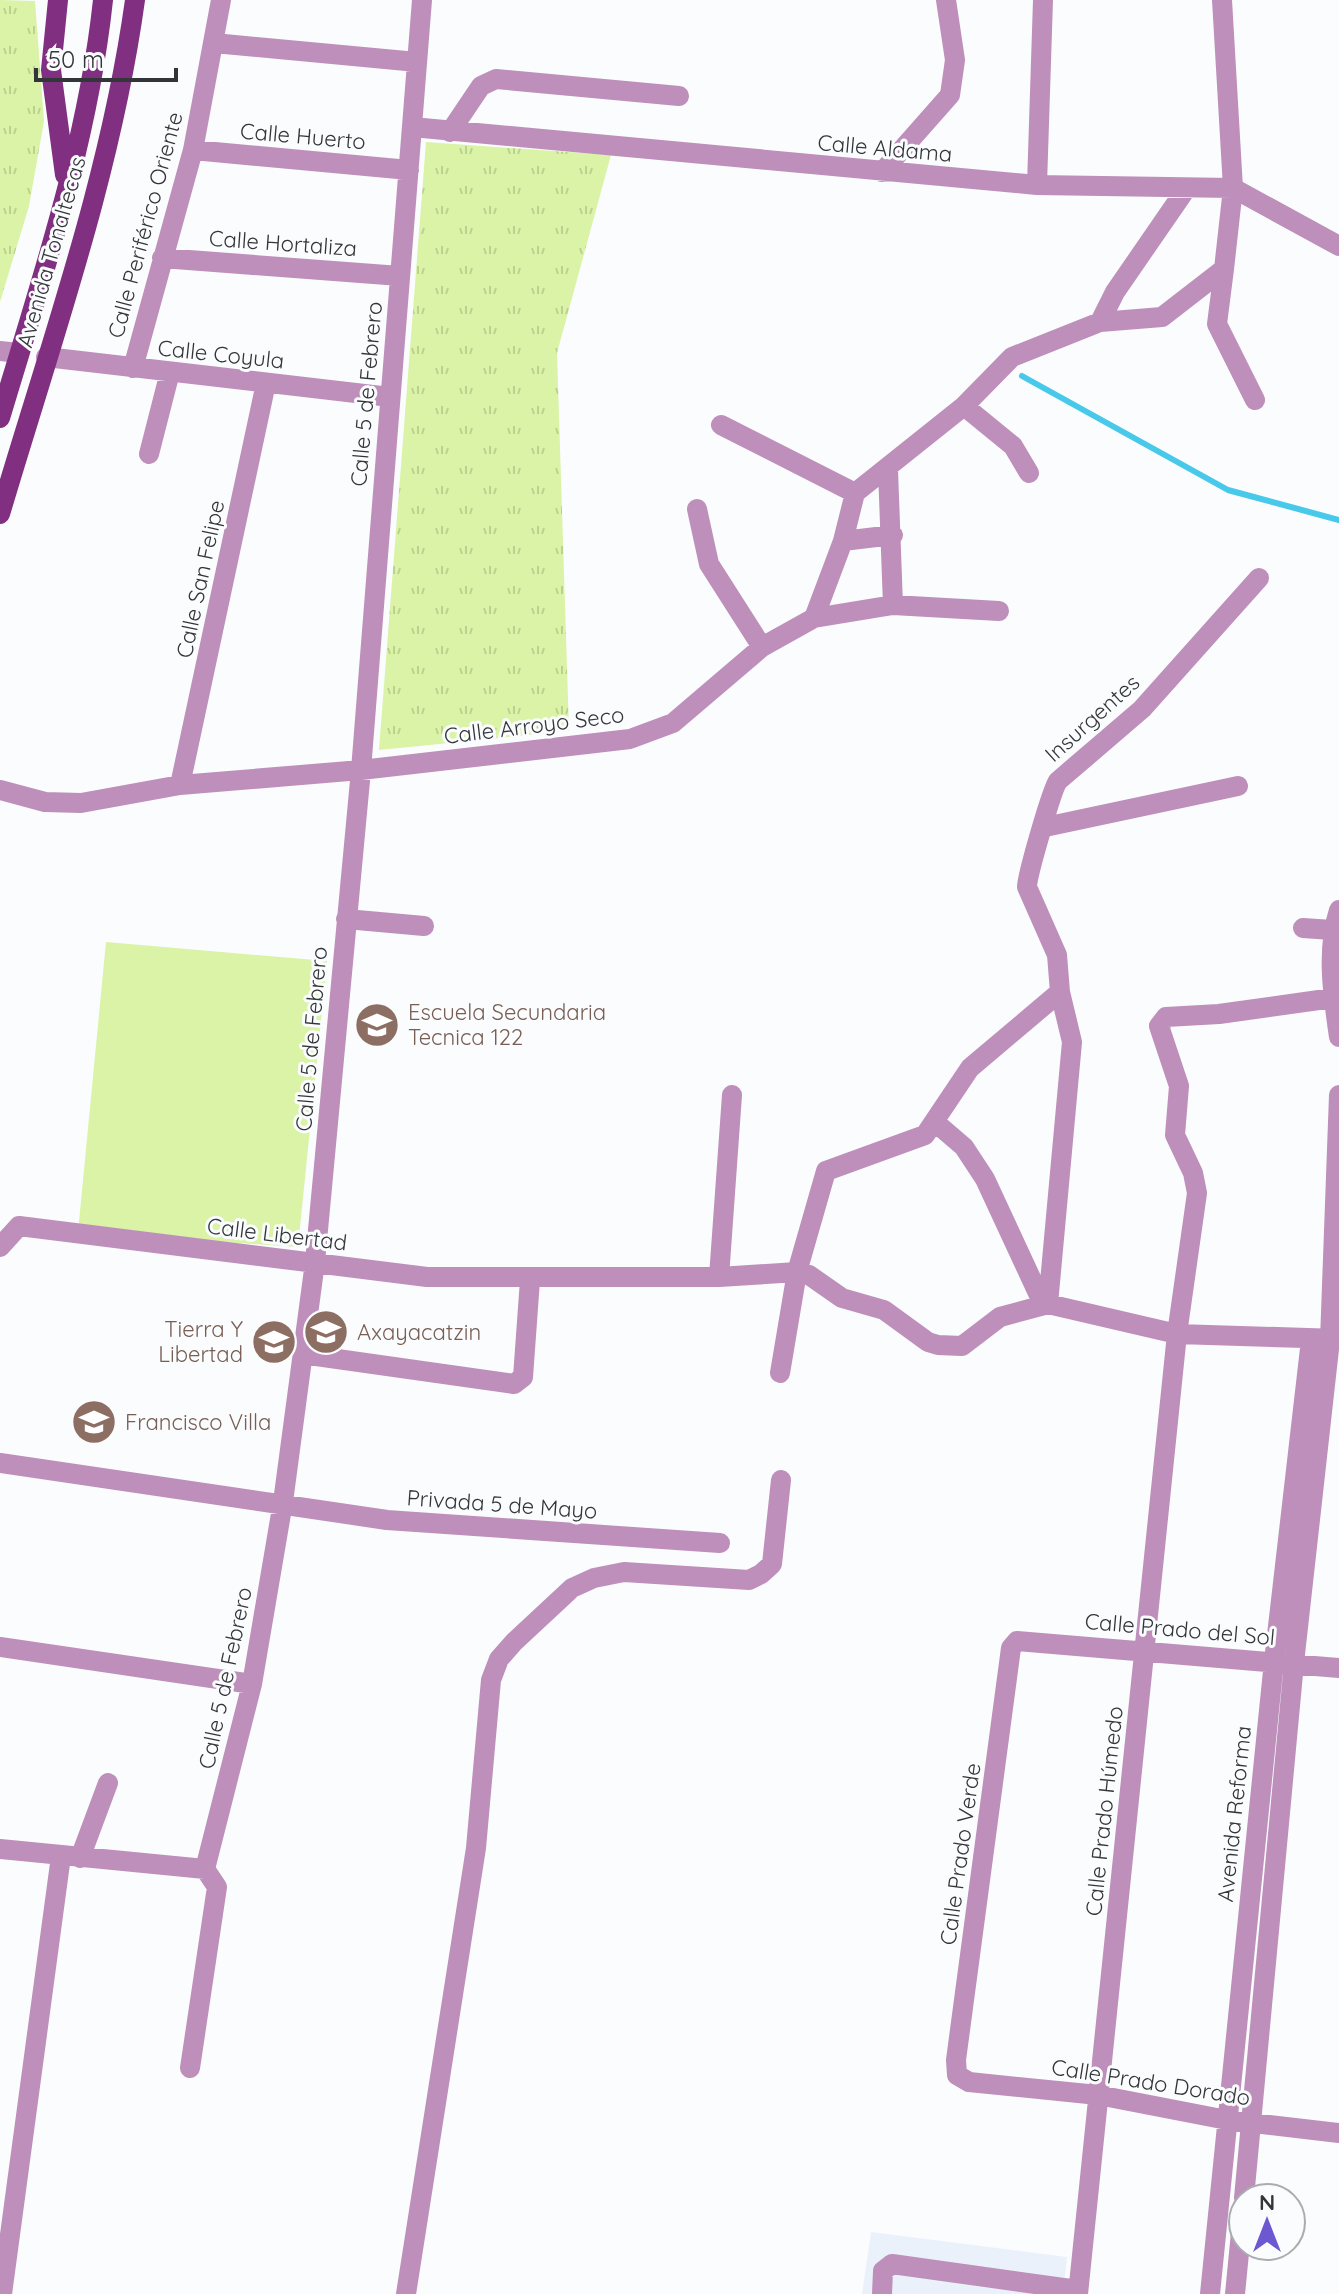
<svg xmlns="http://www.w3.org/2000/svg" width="1339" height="2294" font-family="Quicksand,sans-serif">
<defs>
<pattern id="grass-tufts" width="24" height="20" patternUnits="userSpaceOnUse" patternTransform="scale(2)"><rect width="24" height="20" fill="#daf3a7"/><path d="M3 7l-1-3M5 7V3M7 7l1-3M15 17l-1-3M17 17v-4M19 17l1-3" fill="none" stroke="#bcd190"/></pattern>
</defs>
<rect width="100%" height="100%" fill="#fafcfe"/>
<path fill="#ebf1fb" d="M871 2232 1067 2257 1063 2294H862Z"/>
<path fill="url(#grass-tufts)" d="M0 0 35 1 44 121 29 206 0 302Z
M426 142 611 155 557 353 569 731 379 750Z"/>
<path fill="#daf3a7" d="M106 942 327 961 298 1247 78 1232Z"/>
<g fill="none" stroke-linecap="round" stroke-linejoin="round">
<path stroke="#49c9e9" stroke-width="6" d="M1022 376 1228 490 1339 520"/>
<path stroke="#bd8fba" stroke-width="20" d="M214 43 417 62
M412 127 1037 185 1233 188 1339 246
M450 132 481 86 496 79 679 96
M193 150 409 170
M882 172 950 95 955 60 946 0
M1037 185 1043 0
M162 258 400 276
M1224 269 1217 324 1255 400
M1100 322 1115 292 1186 189
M0 351 19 353
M46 357 390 397
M133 368 193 150 221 0
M964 406 1013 446 1029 473
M721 425 855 493
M149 454 170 372
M888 470 893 605
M697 509 709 564 762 647
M843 541 893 535
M814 618 843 541 855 493 964 406 1012 357 1100 322 1162 317 1224 269 1233 188 1222 0
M180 785 266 383
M0 790 45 802 81 803 180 785 361 770 630 739 673 723 762 647 814 618 893 605 999 611
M1045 827 1238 786
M1339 910C1326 950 1333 996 1339 1037
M346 919 424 926
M1303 928 1332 930
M936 1123 964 1147 985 1179 1043 1304
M0 1247 19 1226 427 1277H719L797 1272 809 1275 842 1298 884 1310 928 1342 938 1345 962 1346 1000 1317 1048 1304 1177 1334 1339 1339
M719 1277 732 1095
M1048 1304 1072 1042 1060 992 1057 955 1027 887C1027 876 1052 789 1058 781L1142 709 1259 578
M302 1354 514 1384 523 1377 530 1280
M780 1373 797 1272 826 1171 925 1135 970 1068 1060 992
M0 1463 387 1520 720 1543
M0 1647 252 1684
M1339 1668 1017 1641 1011 1648 956 2060 957 2075 969 2082 1098 2095 1227 2120 1339 2133
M0 1849 205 1869
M80 1858 108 1783
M190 2068 217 1887 205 1869 252 1684 283 1502 315 1262 361 770 422 0
M1244 2198 1294 1663 1330 1340 1339 1095
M2 2294 61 1856
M406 2294 476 1848 491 1680 499 1659 514 1642 572 1588 594 1578 624 1572 749 1580 761 1574 772 1564 781 1480
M882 2294 883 2271 892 2264 1078 2290
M1078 2294 1177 1334 1197 1193 1193 1173 1175 1135 1179 1086 1159 1026 1166 1017 1219 1014 1333 998
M1210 2294 1274 1661 1311 1340
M1235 2294 1243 2212"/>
<path stroke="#812f80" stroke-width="20" d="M58 0 51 70 65 175
M0 418C41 281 88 142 103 0
M0 514C50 345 111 175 135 0"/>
</g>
<defs>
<g id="school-disc" transform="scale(2.3)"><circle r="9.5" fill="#8d6e63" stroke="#fafcfe"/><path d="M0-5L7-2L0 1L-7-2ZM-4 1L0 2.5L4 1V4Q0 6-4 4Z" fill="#fff"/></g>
</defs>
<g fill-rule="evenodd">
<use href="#school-disc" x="377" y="1025"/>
<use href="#school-disc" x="326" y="1332"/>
<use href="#school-disc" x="274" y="1342"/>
<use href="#school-disc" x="94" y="1422"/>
</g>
<g text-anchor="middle" stroke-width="6" stroke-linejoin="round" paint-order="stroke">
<g font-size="22" fill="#333639" stroke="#fafcfe">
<text transform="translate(303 136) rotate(5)" y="8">Calle Huerto</text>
<text transform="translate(885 148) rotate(5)" y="8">Calle Aldama</text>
<text transform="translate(145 225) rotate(-75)" y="8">Calle Periférico Oriente</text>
<text transform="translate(283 243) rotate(4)" y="8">Calle Hortaliza</text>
<text transform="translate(51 252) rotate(-74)" y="8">Avenida Tonaltecas</text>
<text transform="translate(221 354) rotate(6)" y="8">Calle Coyula</text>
<text transform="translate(366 394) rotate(-85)" y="8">Calle 5 de Febrero</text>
<text transform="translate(200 579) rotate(-78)" y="8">Calle San Felipe</text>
<text transform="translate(1092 718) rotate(-42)" y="8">Insurgentes</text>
<text transform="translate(534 725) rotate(-7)" y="8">Calle Arroyo Seco</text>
<text transform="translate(311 1039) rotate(-85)" y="8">Calle 5 de Febrero</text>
<text transform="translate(277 1234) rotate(7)" y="8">Calle Libertad</text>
<text transform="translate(502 1504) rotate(4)" y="8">Privada 5 de Mayo</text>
<text transform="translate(1180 1629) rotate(5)" y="8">Calle Prado del Sol</text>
<text transform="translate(225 1678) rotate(-78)" y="8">Calle 5 de Febrero</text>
<text transform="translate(1104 1811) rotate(-84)" y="8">Calle Prado Húmedo</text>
<text transform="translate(1234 1814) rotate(-84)" y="8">Avenida Reforma</text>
<text transform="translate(960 1854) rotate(-82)" y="8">Calle Prado Verde</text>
<text transform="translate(1151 2082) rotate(9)" y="8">Calle Prado Dorado</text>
</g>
<g font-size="22" fill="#785e54" stroke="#fafcfe" text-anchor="start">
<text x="408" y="1020">Escuela Secundaria<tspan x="408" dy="25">Tecnica 122</tspan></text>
<text x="243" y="1337" text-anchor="end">Tierra Y<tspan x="243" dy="25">Libertad</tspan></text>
<text x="357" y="1340">Axayacatzin</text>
<text x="125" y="1430">Francisco Villa</text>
</g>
</g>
<g transform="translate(1267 2222)"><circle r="38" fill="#fafcfe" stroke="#aaadaf" stroke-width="2"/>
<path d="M0-6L14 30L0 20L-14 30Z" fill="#6d58d2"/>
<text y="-12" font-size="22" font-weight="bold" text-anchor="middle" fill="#333639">N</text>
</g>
<path d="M36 68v12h140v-12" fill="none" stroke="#333639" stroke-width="4"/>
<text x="48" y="68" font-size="24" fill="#333639" stroke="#fafcfe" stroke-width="6" paint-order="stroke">50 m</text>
</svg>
